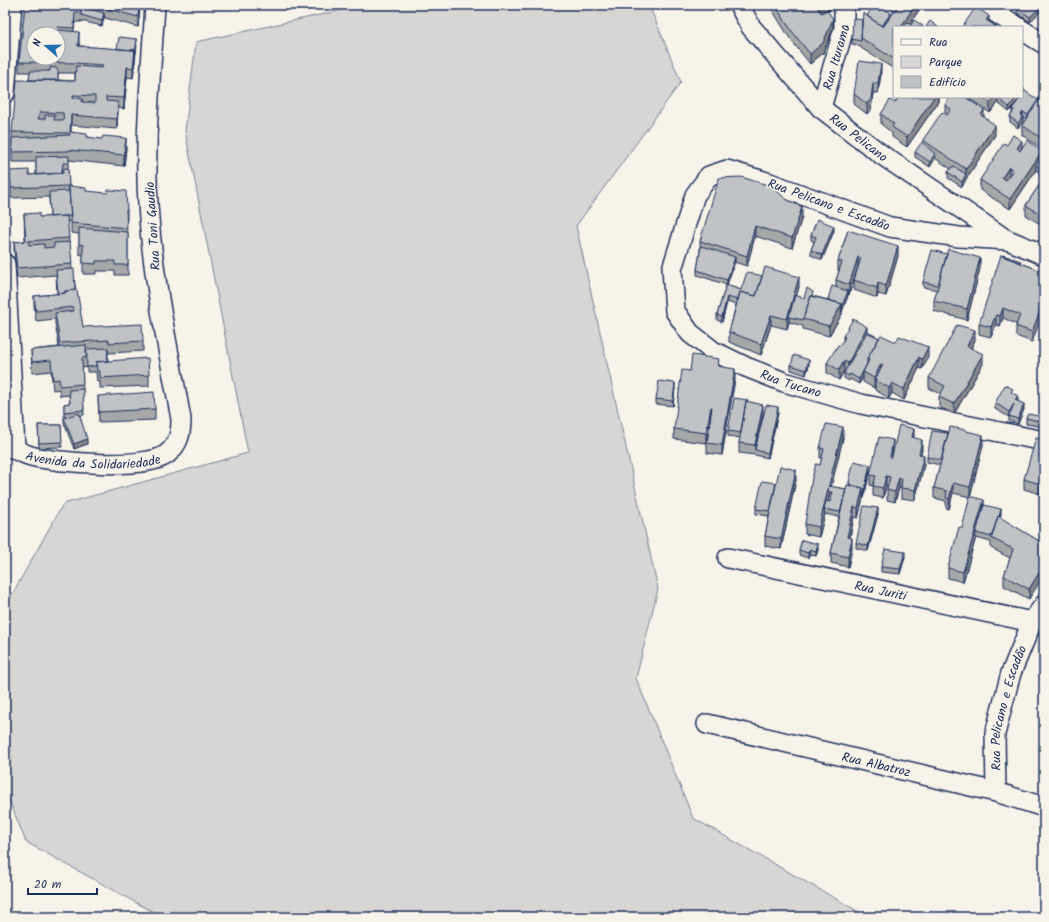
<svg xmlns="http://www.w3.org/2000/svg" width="1049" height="922" font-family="Kalam,sans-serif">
<rect width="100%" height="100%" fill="#f7f3e8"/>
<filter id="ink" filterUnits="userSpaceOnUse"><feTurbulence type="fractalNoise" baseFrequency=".025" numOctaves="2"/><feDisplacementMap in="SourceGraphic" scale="8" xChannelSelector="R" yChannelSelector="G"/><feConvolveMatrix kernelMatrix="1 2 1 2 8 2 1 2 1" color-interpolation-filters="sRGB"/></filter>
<g filter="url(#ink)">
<path fill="#d7d6d4" stroke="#798299" d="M365 5H649L681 82 576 226 658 589 636 678 693 818 868 917H162L26 842 5 790V607L63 504 248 453 185 131 196 42Z"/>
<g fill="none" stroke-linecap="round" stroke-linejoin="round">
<g stroke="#1b2f5e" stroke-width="22">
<g id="street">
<path id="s1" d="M739 5 751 27 821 108 882 155 1007 240"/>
<path d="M984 5 1018 27"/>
<path d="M1022 30 1044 44"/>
<path d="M5 93 12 5"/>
<path id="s2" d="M821 108 844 28V5"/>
<path id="s3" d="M1044 255 1008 240 959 237 890 227 767 182 727 170 709 176 695 195 672 269 675 311 690 333 713 351 746 367 784 382 861 404 1044 441"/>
<path d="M5 264 15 448"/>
<path id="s4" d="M5 448C15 448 21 453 31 456 56 463 148 470 167 454 179 444 181 433 181 419 169 352 154 285 149 218 143 147 151 75 155 5"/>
<path id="s5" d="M728 558 1032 622"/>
<path id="s6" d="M707 724 996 792 1044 807"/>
<path id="s7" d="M996 792 995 734 1011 673 1032 622 1044 605"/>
</g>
</g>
<path stroke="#1b2f5e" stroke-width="2.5" stroke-dasharray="1 3" stroke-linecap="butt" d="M5 911 14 917"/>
<use href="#street" stroke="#f7f3e8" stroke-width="19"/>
</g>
<path fill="#a5a8a9" stroke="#1b2f5e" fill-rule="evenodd" d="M25 5H140L138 27 105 18V16H104L102 26 81 21V20V22H75L74 31 79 42V46L117 49 137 45 133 78 127 77 124 109 118 108 117 129 71 125V132L126 148 124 166 69 160 68 168 69 191H86L127 210V220H126L127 232H128V275H115V271H96V274H83V255L79 254V234L71 233V221L67 222 72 269 83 327 143 341V351L109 353 108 350V361L149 375V386L100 388V381L97 382 96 372H87V367L82 368 84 415 79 416 87 444 74 449 64 423V418L68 417H64V404L70 403 69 395 60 396 59 389 53 390 51 371 32 373 31 350 59 347 55 323V319L36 321 34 306V296L57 294 56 275 17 278 14 252V242L25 241 24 214 39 217H50L49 197 11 198 10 171 29 175H36V162H12V132L29 80 30 72H19V62ZM58 73H75V81L58 80Z
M186 5H223V8L186 6Z
M769 5H830V10L828 12 833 29 823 53 810 64 791 40Z
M893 5H922L910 24 923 27H894V69L861 48V46L852 44V39L862 20 867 16H891L893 14Z
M1044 5 1030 22 1017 13V8Z
M881 74 878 93H873L871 110 867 114 854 104V94Z
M1024 92 1038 100 1044 92V150L1022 135V125L1026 119 1023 117V121L1018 128 1010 122V117L1012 113V109L1018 100 1009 112 998 103 990 113 967 97H1022Z
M938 97V102L907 147 892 137V133L881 124V114L895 103Z
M945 105 984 118 995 135 966 179 962 187 948 178V172L951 169 935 158 930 167 915 157V152L923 144V140L945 114Z
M1007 145 1022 148 1042 151V156L1044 158V176L1036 170 1010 209 980 190V180Z
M1044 178V224L1041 222 1040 224 1026 215V205Z
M771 186 802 217 792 248 755 236 747 266 734 262 727 285 697 275V270L700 252V241Z
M848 230 898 256 886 296 878 294 877 298 854 290V279L842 311V314L829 336 803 329V326L789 322 787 329 771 325 761 355 729 342V332L736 305 727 302 722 322 717 320V315L726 285 741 290 799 287 796 296 804 298 813 296 828 300V299L836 287V280L839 271H838V261Z
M834 231 822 260 811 255V250L814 242 811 240V235Z
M947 254 980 268 967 320 934 311V301L937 290 923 287V282Z
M1021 263 1044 272 1032 342 1016 336V324L1003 318 1000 326 996 325 991 337 979 334V324Z
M867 332 879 338 896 342 928 357 922 369 919 368 904 400 892 393 889 398 875 390V386L874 388 863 382V377L859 384 850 379 849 381 844 378V373L845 372 844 371 839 380 827 373V363L840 346 843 342V336Z
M975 340 971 348 983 364 954 414 939 407V397L941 394 929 388V378Z
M791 365H809L806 375 791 370Z
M719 366 735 379 722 455 707 453V443L711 417 706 443 674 439V429L690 371Z
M675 388 673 406 656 404V399Z
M1013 393 1018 401V402L1024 409 1018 424 1009 421V417L995 409V403Z
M98 396 155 409V420L99 422Z
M748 401 763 415 778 413 768 458 755 455 739 453V443L740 438 728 436V431Z
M1044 417 1043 427 1026 424V418Z
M38 425H61L62 447 39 448Z
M966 431 983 445 970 497 953 493 949 509 946 508V501L934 498V488L940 465 927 462V457L948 433Z
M843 438 831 487 846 489 849 485V482L870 470 864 498H863L858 518 854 517 850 538 852 548 848 567 831 563V553L839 517 825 514 819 537 805 534V524L822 458H820V448ZM829 497H831L830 502 828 501Z
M914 438 922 450 921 454 924 465 915 500 901 498V489L899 488 895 502 887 500V490L888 486H886L883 498 873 496V486L870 485V475L893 450 892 457Z
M1044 440 1040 494 1024 489V479Z
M796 480 781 549 765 546V536L769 516 756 514V509L776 483Z
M984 505 1001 514 1000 518 1044 544 1029 599 1004 586V576L1010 558 991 548V542L976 538V537L963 582 948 578V568L962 528Z
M878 514 868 551 856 548V543Z
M802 540 818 550 816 556 810 555 808 558 799 555V550Z
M905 557 900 574 881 572V567Z"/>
<path fill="#86888a" stroke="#1b2f5e" d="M139 5H140V9L138 27Z
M823 5H830V10L818 18V8Z
M915 5H922L908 27H901Z
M1042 5H1044V8L1030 22V17Z
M104 13V18L102 26V21Z
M891 13V18L880 35V30Z
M989 16V26L986 20Z
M833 19V29L823 53 810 64V54Z
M79 32V42L78 56V46Z
M137 39 135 61 133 78V68Z
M881 64V74L878 93V83Z
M127 67V77L124 109V98Z
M873 83V93L871 110 867 114V104Z
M1024 88V93L1022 96V91Z
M934 97H938V102L907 147V137Z
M995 97H1002L997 98 998 103 990 113V103Z
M1017 97H1021L1009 112V107Z
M118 102V112L117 129V119Z
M984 110V120L981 115Z
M1023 112V121L1018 128V123L1021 115Z
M71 115V125L70 142V132Z
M995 125V135L966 179 962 187V182L966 174V169Z
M126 138V148L124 166V155Z
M1022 141V151L1017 158V148Z
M1042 151V161L1036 165V170L1010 209V199Z
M935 154V159L930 167V162Z
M1009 167V177L1002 188V178Z
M802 207V217L792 248V238Z
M1041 212V222L1040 224V214Z
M755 226V236L747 266V256Z
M834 226V231L822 260V255Z
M898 246V256L886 296V286Z
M735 257V262L727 285V280Z
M858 257V267L849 295V285Z
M980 258V268L967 320V309Z
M799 277V287L790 317H789V322L787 329V319Z
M878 283V294L877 298V288Z
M848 291V296L842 312V306Z
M727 297V302L722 322V317Z
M1044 300V310L1032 342V332Z
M842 304V314L829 336V326Z
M1003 308V318L1000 326V316Z
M771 315V325L761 355V344Z
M996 315V325L991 337V327Z
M867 327V337L848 373V363Z
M975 330V340L967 356V346Z
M928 347V357L922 369V359Z
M983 354V364L954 414V404Z
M919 357V368L904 400V389Z
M809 360V365L806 375V370Z
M844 361V371L839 380V370Z
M881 364V374L875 380V386L874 388V378Z
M735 369V379L722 455V445Z
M863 372V377L859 384V379Z
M675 383V388L673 406V401Z
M892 383V393L889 398V388Z
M1018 396V401L1015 406V400Z
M1014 404V409L1009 417V412Z
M1024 404V409L1018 424V419Z
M763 405V415L755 450V445Z
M711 407V417L706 443V433Z
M778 407V413L768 458V453Z
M1044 418V423L1043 427V422Z
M843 427V438L826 509H824L825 514 819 537V527Z
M914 429V439L912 437Z
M983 435V445L970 497V487Z
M87 439V444L74 449V444Z
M893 440V450L890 467V457Z
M922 440V450L919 464V454Z
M924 455V465L915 500V490Z
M870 465V470L864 498V493Z
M796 470V480L781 549V539Z
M1044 470V480L1040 494V484Z
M886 476V486L883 498V488Z
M899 478V488L895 502V492Z
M953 483V493L949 509V499Z
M863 488V498L858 518V508Z
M984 500V510L976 533V537L963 582V572Z
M854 507V517L847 547V537Z
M878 508V514L868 551V546Z
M1001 509V514L994 539H993Z
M852 538V548L848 567V557Z
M818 544V550L816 556V551Z
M810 549V555L808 558V553Z
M905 552V557L900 574V569Z
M1044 565V575L1029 599V589Z"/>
<path fill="#c0c3c5" stroke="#1b2f5e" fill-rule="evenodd" d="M25 5H81V12H75L74 28 57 27 58 30 79 32 78 46 135 50 133 68 127 67 124 98 106 97V101L118 102 117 119 71 115 70 132 87 134V137L102 139 103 136 126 138 124 155 69 150V151L12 152V138L70 135 69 133 12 132 17 80 75 81 76 66 102 68 103 65 76 63 19 62ZM34 34H58V58H34ZM73 95 95 96V103L82 102 83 99 73 98ZM40 112 63 113 64 120H54L55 115H45V119H38Z
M101 5H139L138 17 105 8 106 6Z
M775 5H823L818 8 821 13 827 10 833 19 823 43 810 54 791 30Z
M873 5H879L891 13 882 26 867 16Z
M893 5H915L901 27H894V59L861 38 863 13 883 27 897 8Z
M1020 5H1042L1030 17 1017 8Z
M82 7 104 13 102 21 81 15Z
M976 7 989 16 986 20 997 27H962Z
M853 18 862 20 861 41 852 39Z
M914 20 923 26 922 27H904L907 22 911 25Z
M930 21 938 27H926Z
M119 37 137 39 135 55V50L117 49Z
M859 61 881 64 878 83H873L871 99 867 104 854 94Z
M50 67 56 68 58 71V80H29L30 71H50Z
M1025 91 1038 100 1028 115 1023 112 1021 115 1023 116 1018 123 1010 117 1014 110 1012 109 1021 97H1022V95Z
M1044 92V140L1022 125Z
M898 97H934L907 137 892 127 894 124 881 114 890 100 895 103Z
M950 97H965L984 110 981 115 995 125 966 169 923 140 942 112 947 115 951 109 945 105Z
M982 97H995L990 103Z
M998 97H1017L1009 107 997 98Z
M1013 135 1022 141 1017 148 1020 151 1027 140 1042 151 1010 199 980 180 1004 143 1007 145ZM1009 167 1013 170 1006 180 1002 178Z
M922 142 935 154 930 162 915 152Z
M69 156V163H63L62 173 36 175V157Z
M1042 156 1044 158V171L1036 165Z
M953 166 966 174 962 182 948 172Z
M68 168 69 186 11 188 10 171 29 170V175L63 173 62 169Z
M741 177 771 186 786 199 802 207 792 238 755 226 747 256 700 241 719 178Z
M1044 178V214L1041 212 1040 214 1026 205Z
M69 186 86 188V191L107 193 108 190 126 191 127 210H126L127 228 71 223Z
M69 191 71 216H67L50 217 49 192Z
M39 213V217L67 216 69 238 28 241 29 245 44 244V248L54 247V243L70 242 72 264 17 268 14 242 26 241 24 214Z
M817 219 834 226 822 255 811 250 816 237 811 235Z
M79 228 128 232V265H115V261H96V264L83 263V245L79 244Z
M848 230 898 246 886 286 878 283 877 288 854 280 861 258 858 257 849 285 836 280 842 262 838 261Z
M701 246 735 257 727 280 697 270Z
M948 249 980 258 967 309 934 301Z
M932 250 947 254 938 285 923 282Z
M1001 255 1044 272V300L1032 332 1016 326 1020 315 1003 308 1000 316 996 315 991 327 979 324Z
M1003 255 1021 261V263L1002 256Z
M765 267 799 277 787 319 771 315 761 344 729 332 740 292 756 296Z
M74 269 75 290 65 291V293L58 294 56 270Z
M747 272 762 276 756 296 740 292 738 300 727 297 722 317 717 315 726 285 741 290Z
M832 286 848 291 842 306V304L832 301 828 299Z
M807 288 813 292 812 296H811L803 319V320L789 317 795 295 804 298Z
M77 290 83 327 142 324 143 341 109 343V340L60 343 55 313 74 311 73 307 36 311 34 296 65 293V291Z
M811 296 842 304 829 326 803 319Z
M853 319 867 327 848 363 844 361 839 370 827 363 838 345 840 346 845 337 843 336Z
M957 325 975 330 967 346 983 354 954 404 939 397 945 386 929 378Z
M867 332 879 338 867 359V364L859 379 850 374 849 376 844 373Z
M881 335 896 342 899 336 928 347 922 359 919 357 904 389 892 383 889 388 875 380 883 365 881 364 874 378 863 372 869 360 867 359Z
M86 345 87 357 82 358 83 384 60 386 59 379 53 380 51 360 32 362 31 350Z
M108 348 107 361 96 362V366L87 367 86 349Z
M692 355 719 359 718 366 735 369 722 445 707 443 712 407H711L706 433 674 429 682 370 690 371Z
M794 355 809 360 806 370 791 365Z
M148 358 149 375 100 378V371H97L96 362Z
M659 381 675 383 673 401 656 399Z
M1005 385 1013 389 1011 392 1018 396 1015 400 1024 404 1018 419 1009 416 1014 404 1009 412 995 403Z
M83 389 84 410 64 412V404L70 403 69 390Z
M154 392 155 409 99 412 98 396Z
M734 398 748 400 747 401H746L741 433 728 431Z
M746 401 763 405 755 445 739 443Z
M766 405 778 407 768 453 755 450Z
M79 413 87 439 74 444 64 418Z
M1028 414 1044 417 1043 422 1026 418Z
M826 424 843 427 819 527 805 524 812 478 816 464 820 465 824 449 820 448Z
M38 425H61L62 442 39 443Z
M899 425 914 429 912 437 922 440 919 454 924 455 915 490 901 488 902 479 899 478 895 492 887 490 890 477 886 476 883 488 873 486 876 476 870 475 879 437 893 440 890 457H892Z
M950 427 966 430V431L983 435 970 487 953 483 949 499 946 498 947 491 934 488Z
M932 431 948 433 941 460 927 457Z
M1036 438 1044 440V470L1040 484 1024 479Z
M854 461 870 465 864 493H863V488L851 485 849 482Z
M780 466 796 470 781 539 765 536Z
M762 481 776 483 770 511 756 509Z
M847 485 863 488 858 508 854 507 847 537 852 538 848 557 831 553Z
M829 486 846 489 840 512 824 509 826 501 830 502 832 492H828Z
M970 496 984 500 963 572 948 568 959 527 962 528Z
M984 505 1001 509 999 517 998 516 992 537 976 533Z
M864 506 878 508 868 546 856 543Z
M998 516 1044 544V565L1029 589 1004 576 1013 549 991 538Z
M802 540 818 544 816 551 810 549 808 553 799 550Z
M885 549 905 552 900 569 881 567Z"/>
</g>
<g text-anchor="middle" stroke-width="3" stroke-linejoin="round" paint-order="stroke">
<g font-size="13" fill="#1b2f5e" stroke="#f7f3e8">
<text dy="5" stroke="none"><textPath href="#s2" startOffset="53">Rua Iturama</textPath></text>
<text dy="5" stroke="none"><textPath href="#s1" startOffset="180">Rua Pelicano</textPath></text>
<text transform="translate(829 204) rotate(20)" y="5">Rua Pelicano e Escadão</text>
<text transform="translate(152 226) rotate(-94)" y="5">Rua Toni Gaudio</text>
<text dy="5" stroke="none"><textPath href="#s3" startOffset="633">Rua Tucano</textPath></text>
<text dy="5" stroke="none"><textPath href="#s4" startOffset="90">Avenida da Solidariedade</textPath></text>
<text dy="5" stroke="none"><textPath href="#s5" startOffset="156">Rua Juriti</textPath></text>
<text dy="5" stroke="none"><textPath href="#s7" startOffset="86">Rua Pelicano e Escadão</textPath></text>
<text dy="5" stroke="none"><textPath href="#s6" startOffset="174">Rua Albatroz</textPath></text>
</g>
</g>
<rect width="1049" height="922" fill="none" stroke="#f7f3e8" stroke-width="20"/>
<rect x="10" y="10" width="1029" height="902" fill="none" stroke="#1b2f5e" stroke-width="1.5" filter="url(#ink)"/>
<rect x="893" y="26" width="130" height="72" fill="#f7f3e8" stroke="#9fa5b1"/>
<rect x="901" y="39" width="20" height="6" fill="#f7f3e8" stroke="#9fa5b1"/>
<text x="929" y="46" font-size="12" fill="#1b2f5e">Rua</text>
<rect x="901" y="56" width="20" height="12" fill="#d7d6d4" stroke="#9fa5b1"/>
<text x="929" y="66" font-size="12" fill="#1b2f5e">Parque</text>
<rect x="901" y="76" width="20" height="12" fill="#c0c3c5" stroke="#9fa5b1"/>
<text x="929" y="86" font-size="12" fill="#1b2f5e">Edifício</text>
<g transform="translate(46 46) rotate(290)"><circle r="19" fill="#f7f3e8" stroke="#9fa5b1"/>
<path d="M0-3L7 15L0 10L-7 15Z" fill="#1f6fb2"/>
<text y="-6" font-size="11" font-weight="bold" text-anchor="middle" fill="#1b2f5e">N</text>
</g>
<path d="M28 888v6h69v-6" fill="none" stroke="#1b2f5e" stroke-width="2"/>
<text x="34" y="888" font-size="12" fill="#1b2f5e" stroke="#f7f3e8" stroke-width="3" paint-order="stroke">20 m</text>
</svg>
